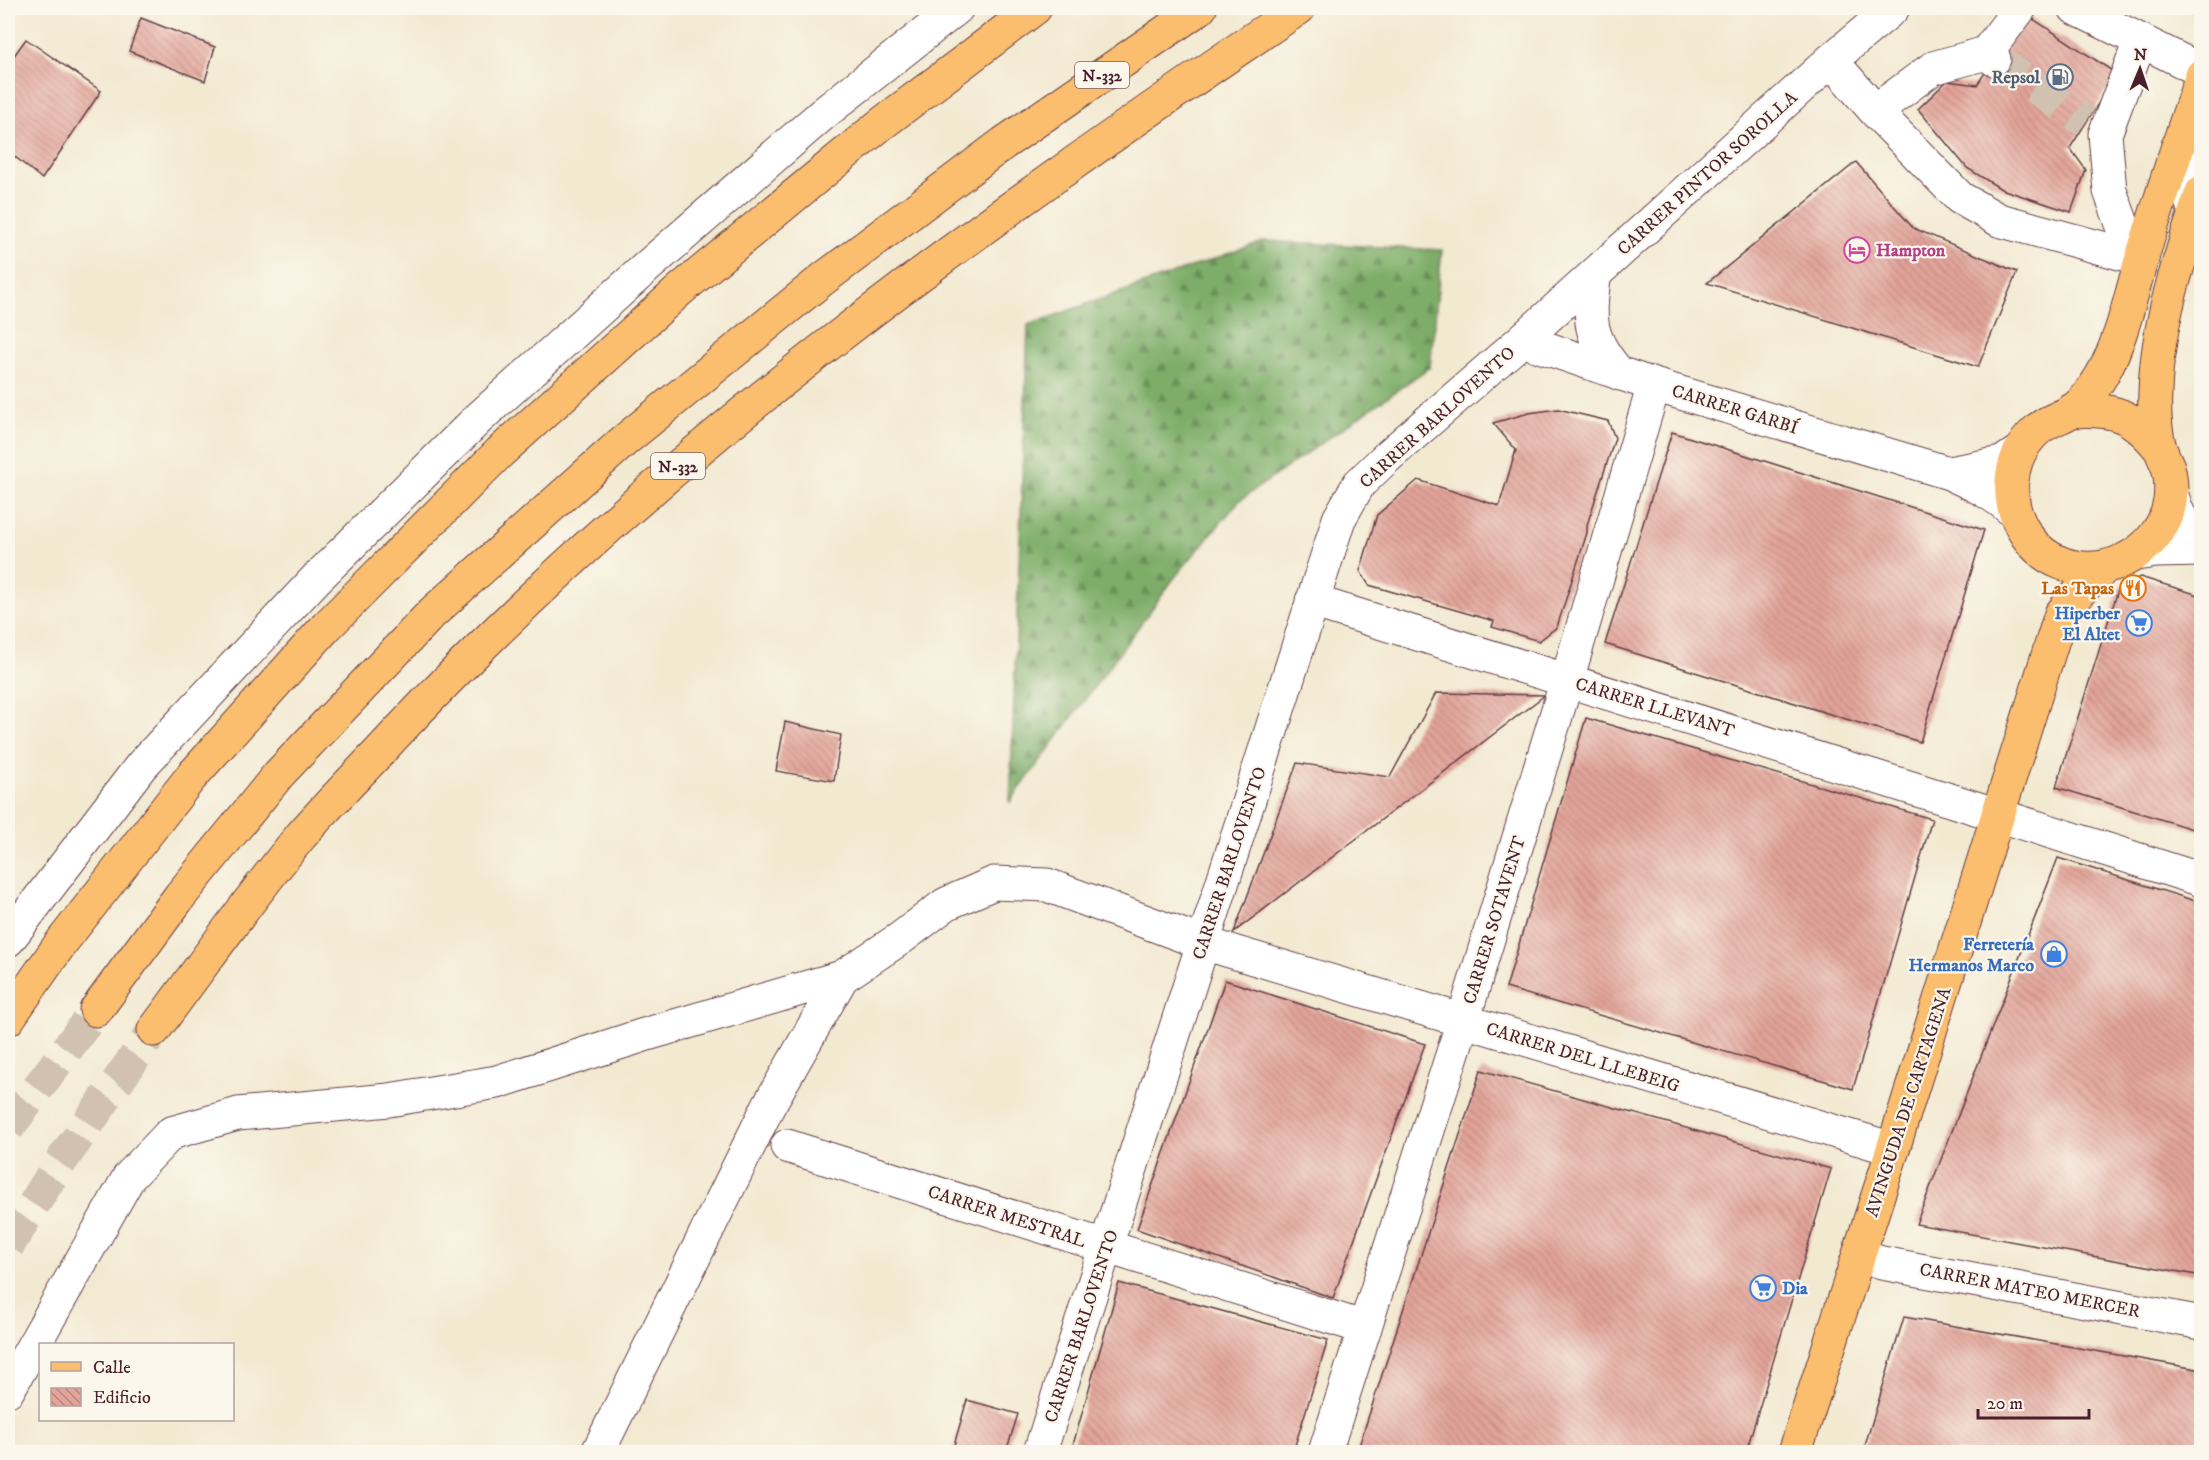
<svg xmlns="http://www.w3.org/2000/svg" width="2209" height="1460" font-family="'IM FELL DW Pica',serif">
<defs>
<pattern id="forest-firs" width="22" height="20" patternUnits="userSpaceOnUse" patternTransform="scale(1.5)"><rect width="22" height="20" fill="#7dad68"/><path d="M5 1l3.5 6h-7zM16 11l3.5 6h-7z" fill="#688c56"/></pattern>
<pattern id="building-back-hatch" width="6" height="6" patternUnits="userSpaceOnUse" patternTransform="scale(1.5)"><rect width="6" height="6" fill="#e3a49a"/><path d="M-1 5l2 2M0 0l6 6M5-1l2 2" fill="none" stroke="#ba857e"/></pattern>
</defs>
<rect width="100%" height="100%" fill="#fbf7ec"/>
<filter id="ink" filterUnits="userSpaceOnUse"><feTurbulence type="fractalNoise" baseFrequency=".0167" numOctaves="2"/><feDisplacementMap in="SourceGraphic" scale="12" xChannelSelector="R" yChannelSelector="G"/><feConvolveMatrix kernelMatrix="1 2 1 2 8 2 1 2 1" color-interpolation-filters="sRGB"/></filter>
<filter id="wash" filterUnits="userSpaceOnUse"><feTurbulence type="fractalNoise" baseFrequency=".008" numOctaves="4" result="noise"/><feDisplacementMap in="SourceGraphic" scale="24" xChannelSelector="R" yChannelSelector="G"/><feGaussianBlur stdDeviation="1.35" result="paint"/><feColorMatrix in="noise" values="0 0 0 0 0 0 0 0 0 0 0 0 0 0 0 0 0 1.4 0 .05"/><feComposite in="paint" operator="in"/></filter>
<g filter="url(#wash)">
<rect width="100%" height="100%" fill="#f2e9d1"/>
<path fill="url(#forest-firs)" stroke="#64664a" stroke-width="1.5" d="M1264 241 1442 250 1430 367 1239 501 1175 577 1010 802 1028 325Z"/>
<g id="blocks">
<path fill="url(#building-back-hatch)" d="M2024 13 2117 74 2070 148 2086 170 2071 212 2001 189 1967 168 1918 109 1947 81 1977 85Z
M141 18 215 47 205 81 129 51Z
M26 39 101 91 42 179 8 151V64Z
M1856 162 1913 228 2017 272 1978 367 1707 283Z
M1558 409 1608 421 1615 438 1587 525V533L1557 627 1539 641 1492 627 1494 621 1369 585 1360 571 1377 515 1418 480 1499 506 1516 450 1493 423 1529 413Z
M1672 432 1984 530 1920 742 1605 644Z
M2140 577 2202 596V832L2056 787 2119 587Z
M1436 693 1545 695 1234 932 1297 763 1390 777Z
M1586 718 1932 819 1853 1089 1506 988Z
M785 722 841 735 834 781 776 771Z
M2058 858 2202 903V1276L1916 1224Z
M1225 980 1425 1044 1333 1298 1137 1229Z
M1481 1070 1831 1169 1746 1452H1357Z
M1119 1283 1328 1340 1293 1452H1071Z
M1904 1317 2202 1370V1452H1863Z
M967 1400 1018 1414 1006 1452H952Z"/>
</g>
</g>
<g filter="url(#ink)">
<use href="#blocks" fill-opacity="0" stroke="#633d44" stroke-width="1.5"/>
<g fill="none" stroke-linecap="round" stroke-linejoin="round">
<path stroke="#d0c1b0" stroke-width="33" stroke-dasharray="33 16" stroke-linecap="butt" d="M1994 59 2086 122"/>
<path stroke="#d0c1b0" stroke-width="33" stroke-dasharray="33 16" stroke-linecap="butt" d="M8 1128 96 1010
M8 1246 55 1170 154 1030"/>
<g stroke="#633d44" stroke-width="35">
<path id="minor" d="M2075 8 2202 71
M2140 41 2105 134 2110 191 2125 232 2142 259
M1994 59 1986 53 2020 8
M1831 60 1875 111 1960 198 1999 220 2142 259
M1875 111 1933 68 1986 53
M2195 213 2188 191 2202 146
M1595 274C1587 318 1589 340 1620 374
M1522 340 1654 385 1949 473
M2171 491C2176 512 2183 528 2202 540
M2014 512C1995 494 1973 484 1949 473L2002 463 2021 450
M2136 554 2156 551 2202 550
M1312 601 1998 815 2202 880
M8 940 141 766 316 579 479 418 649 265 824 113 957 8
M787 1146 1365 1328
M1859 1256 1882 1263 2202 1323
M8 1390 129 1177 171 1133 238 1114 389 1100 497 1082 644 1035 842 977 901 938 946 904 994 883 1047 885 1203 943 1893 1149
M598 1452 769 1105 842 977
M1040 1452 1339 519 1359 484 1386 458 1522 340 1831 60 1893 8
M1325 1452 1463 1021 1567 680 1654 385"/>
</g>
<g stroke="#633d44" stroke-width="35">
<path id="major" d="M2202 75C2181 137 2160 198 2141 261 2130 298 2122 339 2103 373 2095 387 2084 403 2070 412 2057 419 2045 422 2035 432 2006 460 2005 504 2027 536 2065 590 2146 572 2167 513 2172 499 2172 481 2168 467 2165 460 2162 454 2160 448 2155 430 2154 410 2155 392 2157 322 2180 257 2202 192
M2070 411C2114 408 2132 414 2160 449
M1795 1452 1893 1149 2061 614 2080 591 2105 567"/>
</g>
<g stroke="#633d44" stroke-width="35">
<path id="highway" d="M96 1010 180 896 279 774 432 613 625 440 823 279 1004 143 1200 8
M8 1019 61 943 191 777 326 627 499 453 681 289 880 125 1035 8
M154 1030C202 966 248 900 299 838 329 803 363 770 394 736 659 452 979 224 1299 8"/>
</g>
<use href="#minor" stroke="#fff" stroke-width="33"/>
<use href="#major" stroke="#fbbd6e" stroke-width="33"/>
<use href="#highway" stroke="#fbbd6e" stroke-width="33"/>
</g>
</g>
<defs>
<g id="fuel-ring" transform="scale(1.35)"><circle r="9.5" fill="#fbf7ec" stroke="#5c6f8a" stroke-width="1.5"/><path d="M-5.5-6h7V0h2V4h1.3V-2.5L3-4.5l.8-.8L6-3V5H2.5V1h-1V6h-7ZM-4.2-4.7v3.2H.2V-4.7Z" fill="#5c6f8a"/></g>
<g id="hotel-ring" transform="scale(1.35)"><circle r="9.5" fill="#fbf7ec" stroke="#d1479c" stroke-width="1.5"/><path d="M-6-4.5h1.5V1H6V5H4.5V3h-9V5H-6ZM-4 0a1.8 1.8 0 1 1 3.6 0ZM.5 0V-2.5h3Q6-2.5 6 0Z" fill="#d1479c"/></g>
<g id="restaurant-ring" transform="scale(1.35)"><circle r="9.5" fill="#fbf7ec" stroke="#e8710a" stroke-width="1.5"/><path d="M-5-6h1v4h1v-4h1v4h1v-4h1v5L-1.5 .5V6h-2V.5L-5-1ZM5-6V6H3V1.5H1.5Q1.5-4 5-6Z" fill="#e8710a"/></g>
<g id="supermarket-ring" transform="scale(1.35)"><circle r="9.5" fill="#fbf7ec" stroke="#3f7fe0" stroke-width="1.5"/><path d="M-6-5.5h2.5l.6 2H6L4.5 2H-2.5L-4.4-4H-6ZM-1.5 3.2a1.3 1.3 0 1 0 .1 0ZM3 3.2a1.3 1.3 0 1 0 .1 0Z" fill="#3f7fe0"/></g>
<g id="shop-ring" transform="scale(1.35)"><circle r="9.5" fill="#fbf7ec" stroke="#3f7fe0" stroke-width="1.5"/><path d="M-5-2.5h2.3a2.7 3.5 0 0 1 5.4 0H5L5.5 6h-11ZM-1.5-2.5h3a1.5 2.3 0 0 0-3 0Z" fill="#3f7fe0"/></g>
</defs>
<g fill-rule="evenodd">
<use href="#fuel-ring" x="2060" y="77"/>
<use href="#hotel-ring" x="1857" y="250"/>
<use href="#restaurant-ring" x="2133" y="588"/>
<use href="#supermarket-ring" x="2139" y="623"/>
<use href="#shop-ring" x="2054" y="954"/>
<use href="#supermarket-ring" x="1763" y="1288"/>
</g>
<g text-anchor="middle" stroke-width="4.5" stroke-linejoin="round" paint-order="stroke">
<g fill="#fbf7ec" stroke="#7f6065" stroke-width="1.5">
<rect x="1075" y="62" width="54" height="26" rx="4.5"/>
<rect x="651" y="453" width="54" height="26" rx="4.5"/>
</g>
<g font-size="16" font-weight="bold" fill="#4a1f2b">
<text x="1102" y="81">N-332</text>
<text x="678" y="472">N-332</text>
</g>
<g font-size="18" font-weight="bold" fill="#4e5e75" stroke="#fbf7ec" text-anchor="end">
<text x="2040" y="83">Repsol</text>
</g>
<g font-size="18" fill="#4a1f2b" stroke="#fbf7ec">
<text transform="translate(1707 173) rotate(-42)" y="6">CARRER PINTOR SOROLLA</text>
<text transform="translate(1735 409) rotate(17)" y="6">CARRER GARBÍ</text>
<text transform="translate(1437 417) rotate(-42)" y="6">CARRER BARLOVENTO</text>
<text transform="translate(1655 707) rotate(17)" y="6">CARRER LLEVANT</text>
<text transform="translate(1229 863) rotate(-72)" y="6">CARRER BARLOVENTO</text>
<text transform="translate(1494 920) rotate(-73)" y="6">CARRER SOTAVENT</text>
<text transform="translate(1583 1057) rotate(17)" y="6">CARRER DEL LLEBEIG</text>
<text transform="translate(1908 1102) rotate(-72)" y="6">AVINGUDA DE CARTAGENA</text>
<text transform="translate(1007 1216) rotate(18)" y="6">CARRER MESTRAL</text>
<text transform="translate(2030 1290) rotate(11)" y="6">CARRER MATEO MERCER</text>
<text transform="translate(1081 1326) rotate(-72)" y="6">CARRER BARLOVENTO</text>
</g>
<g font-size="18" font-weight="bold" fill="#b23c85" stroke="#fbf7ec" text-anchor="start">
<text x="1876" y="256">Hampton</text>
</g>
<g font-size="18" font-weight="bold" fill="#c56008" stroke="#fbf7ec" text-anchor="end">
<text x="2114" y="594">Las Tapas</text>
</g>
<g font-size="18" font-weight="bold" fill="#366cbe" stroke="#fbf7ec" text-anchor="end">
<text x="2120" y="619">Hiperber<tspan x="2120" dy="21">El Altet</tspan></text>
<text x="2034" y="950">Ferretería<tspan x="2034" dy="21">Hermanos Marco</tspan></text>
<text x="1782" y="1294" text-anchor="start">Dia</text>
</g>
</g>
<rect width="2209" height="1460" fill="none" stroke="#fbf7ec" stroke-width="30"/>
<rect x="39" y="1343" width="195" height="78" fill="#fbf7ec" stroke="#b4a19f" stroke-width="1.5"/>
<rect x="51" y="1362" width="30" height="9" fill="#fbbd6e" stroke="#b4a19f" stroke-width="1.5"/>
<text x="93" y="1373" font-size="18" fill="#4a1f2b">Calle</text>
<rect x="51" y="1388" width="30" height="18" fill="url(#building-back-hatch)" stroke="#b4a19f" stroke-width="1.5"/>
<text x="93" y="1403" font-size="18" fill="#4a1f2b">Edificio</text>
<g transform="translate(2140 69) rotate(2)" stroke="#fbf7ec" stroke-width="4.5" paint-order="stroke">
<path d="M0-4.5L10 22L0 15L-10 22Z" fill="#4a1f2b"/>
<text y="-9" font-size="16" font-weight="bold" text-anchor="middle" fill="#4a1f2b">N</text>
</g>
<path d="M1978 1409v9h111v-9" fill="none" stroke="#4a1f2b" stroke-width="3"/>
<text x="1987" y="1409" font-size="18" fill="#4a1f2b" stroke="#fbf7ec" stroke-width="4.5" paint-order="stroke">20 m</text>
</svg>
